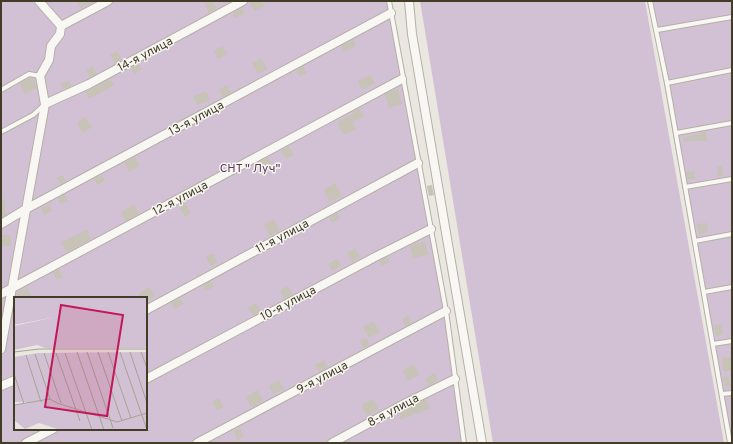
<svg xmlns="http://www.w3.org/2000/svg" width="733" height="444" font-family="Overpass,sans-serif">
<rect width="100%" height="100%" fill="#eae7e0"/>
<path fill="#d2c1d4" fill-rule="evenodd" d="M1 1H389L447 312 466 443H1ZM15 298H146V429H15Z
M420 1H645L724 443H493Z
M647 1H732V443H728L656 39Z"/>
<path fill="#c7c3b7" d="M77 1H96L80 8Z
M210 1H213L217 9 209 13 205 4Z
M253 1H262L265 6 255 11 250 3Z
M242 8 245 14 235 18 233 13Z
M353 40 356 46 344 52 341 46Z
M222 46 227 54 218 59 214 51Z
M117 51 122 60 115 64 110 55Z
M261 58 267 69 258 74 252 63Z
M138 64 142 69 135 74 131 68Z
M93 66 97 74 90 77 86 70Z
M303 66 307 73 299 77 296 71Z
M371 75 375 83 362 90 358 81Z
M30 78H33L37 88 25 94 19 83Z
M111 79 114 85 89 99 85 92Z
M69 80 72 86 64 89 61 84Z
M227 85 231 93 223 97 219 90Z
M398 89 402 104 389 108 385 94Z
M206 91 210 100 197 105 193 97Z
M359 108 364 116 353 122 356 129 343 135 337 122 353 114 352 112Z
M85 117 92 127 83 133 77 123Z
M700 132H706L707 141H700V140L684 142 683 137 700 134Z
M289 146 294 155 286 159 281 150Z
M135 157 140 166 129 172 124 163Z
M268 157 273 166 258 174 253 165Z
M722 166 723 176 718 177 717 167Z
M694 171 695 179 688 180 686 172Z
M63 175 66 181 60 184 57 178Z
M102 175 105 181 97 185 94 179Z
M335 183 342 196 330 202 324 190Z
M432 185 434 195 429 196 427 186Z
M65 194 68 201 60 204 58 198Z
M5 199 6 215 1 217V200Z
M185 203 191 213 185 217 179 207Z
M134 204 139 214 126 221 121 212Z
M50 205 52 211 44 215 41 208Z
M337 213 340 218 332 223 329 218Z
M274 219 280 231 270 236 264 224Z
M707 223 708 232 699 234 697 224Z
M87 230 91 239 67 252 61 242Z
M1 235H10L11 246H1Z
M425 241 428 255 413 258 410 246Z
M355 248 360 257 352 262 347 253Z
M213 253 217 262 210 266 206 257Z
M387 257 390 262 382 266 379 261Z
M337 259 341 265 332 271 328 264Z
M59 269 63 277 57 280 53 272Z
M211 281 214 287 206 291 203 285Z
M288 286 293 295 284 299 280 290Z
M149 287 155 296 146 302V298H141L138 294Z
M28 288 31 298H17V292Z
M181 298 184 304 175 309 171 303Z
M256 303 261 311 253 316 248 308Z
M408 316 411 323 405 326 402 319Z
M373 321 380 332 369 338 363 327Z
M721 324 723 334 716 336 714 325Z
M366 338 369 345 363 348 360 340Z
M732 357V370L724 372 722 358Z
M324 360 328 367 319 372 315 365Z
M414 364 419 375 408 381 403 370Z
M434 373 438 380 429 386 425 379Z
M728 376 731 386 726 387 723 378Z
M279 380 284 389 273 394 269 386Z
M257 390 263 400 251 407 246 397Z
M219 398 223 407 216 410 212 402Z
M373 399 379 410 367 416 361 405Z
M426 399 430 408 417 414 416 413 401 420 398 414Z
M240 428 244 437 237 440 234 431Z"/>
<g fill="none" stroke-linecap="round" stroke-linejoin="round">
<g stroke="#b4b0a5" stroke-width="6">
<path id="lane" d="M389 1 446 311 464 443
M650 1 667 83 730 443
M657 30 732 17
M667 83 732 70
M1 90 29 74 40 76
M1 132 33 115 43 106
M676 133 732 123
M685 187 732 179
M695 241 732 234
M704 292 732 287
M713 344 732 341
M722 394 732 393"/>
</g>
<g stroke="#b4b0a5" stroke-width="10">
<path id="street" d="M39 1 61 26
M409 1 412 34 482 443
M45 104 89 84 243 1
M1 224 26 209 391 13
M1 294 402 79
M146 310 418 163
M1 349 45 104 40 76 49 60 51 46 60 34 61 26 108 1
M146 379 375 257 431 229
M1 386 15 380
M26 443 53 429
M197 443 446 311
M332 443 408 402 455 379"/>
</g>
<use href="#lane" stroke="#f8f7f3" stroke-width="4"/>
<use href="#street" stroke="#f8f7f3" stroke-width="8"/>
</g>
<g text-anchor="middle" stroke-width="3" stroke-linejoin="round" paint-order="stroke">
<g font-size="12" fill="#423c28" stroke="#f7f5f0">
<text transform="translate(145 54) rotate(-28)" y="4">14-я улица</text>
<text transform="translate(196 118) rotate(-28)" y="4">13-я улица</text>
<text transform="translate(180 198) rotate(-28)" y="4">12-я улица</text>
<text transform="translate(282 236) rotate(-28)" y="4">11-я улица</text>
<text transform="translate(288 303) rotate(-28)" y="4">10-я улица</text>
<text transform="translate(322 377) rotate(-28)" y="4">9-я улица</text>
<text transform="translate(393 410) rotate(-28)" y="4">8-я улица</text>
</g>
<g font-size="12" fill="#5c355e" stroke="#f7f5f0">
<text x="250" y="172">СНТ " Луч"</text>
</g>
</g>
<g transform="translate(14 297)">
<rect width="133" height="133" fill="#eae7e0"/>
<path d="M0 0H133V51H31L23 48 0 53V29L41 20 0 28ZM133 55V131L130 132 46 133 25 126 11 132 0 123V108L17 105H0V60L24 56Z" fill="#d2c1d4"/>
<path fill="none" stroke="#a7a396" stroke-width="1" d="M0 55 25 52H133M63 55 90 133M73 55 99 131M84 55 108 124M94 55 117 121M106 55 133 133M116 55 133 106M127 55 133 71M30 56 47 106M42 56 66 124M51 56 78 133M21 57 36 102 43 106 103 125 133 116M12 58 27 105M0 77 10 107M0 108 36 102"/>
<path fill="#c2185b" fill-opacity="0.15" stroke="#c2185b" stroke-width="2" d="M47 8 109 18 93 119 31 110Z"/>
<rect width="133" height="133" fill="none" stroke="#423c28" stroke-width="2"/>
</g>
<rect width="733" height="444" fill="none" stroke="#423c28" stroke-width="4"/>
</svg>
